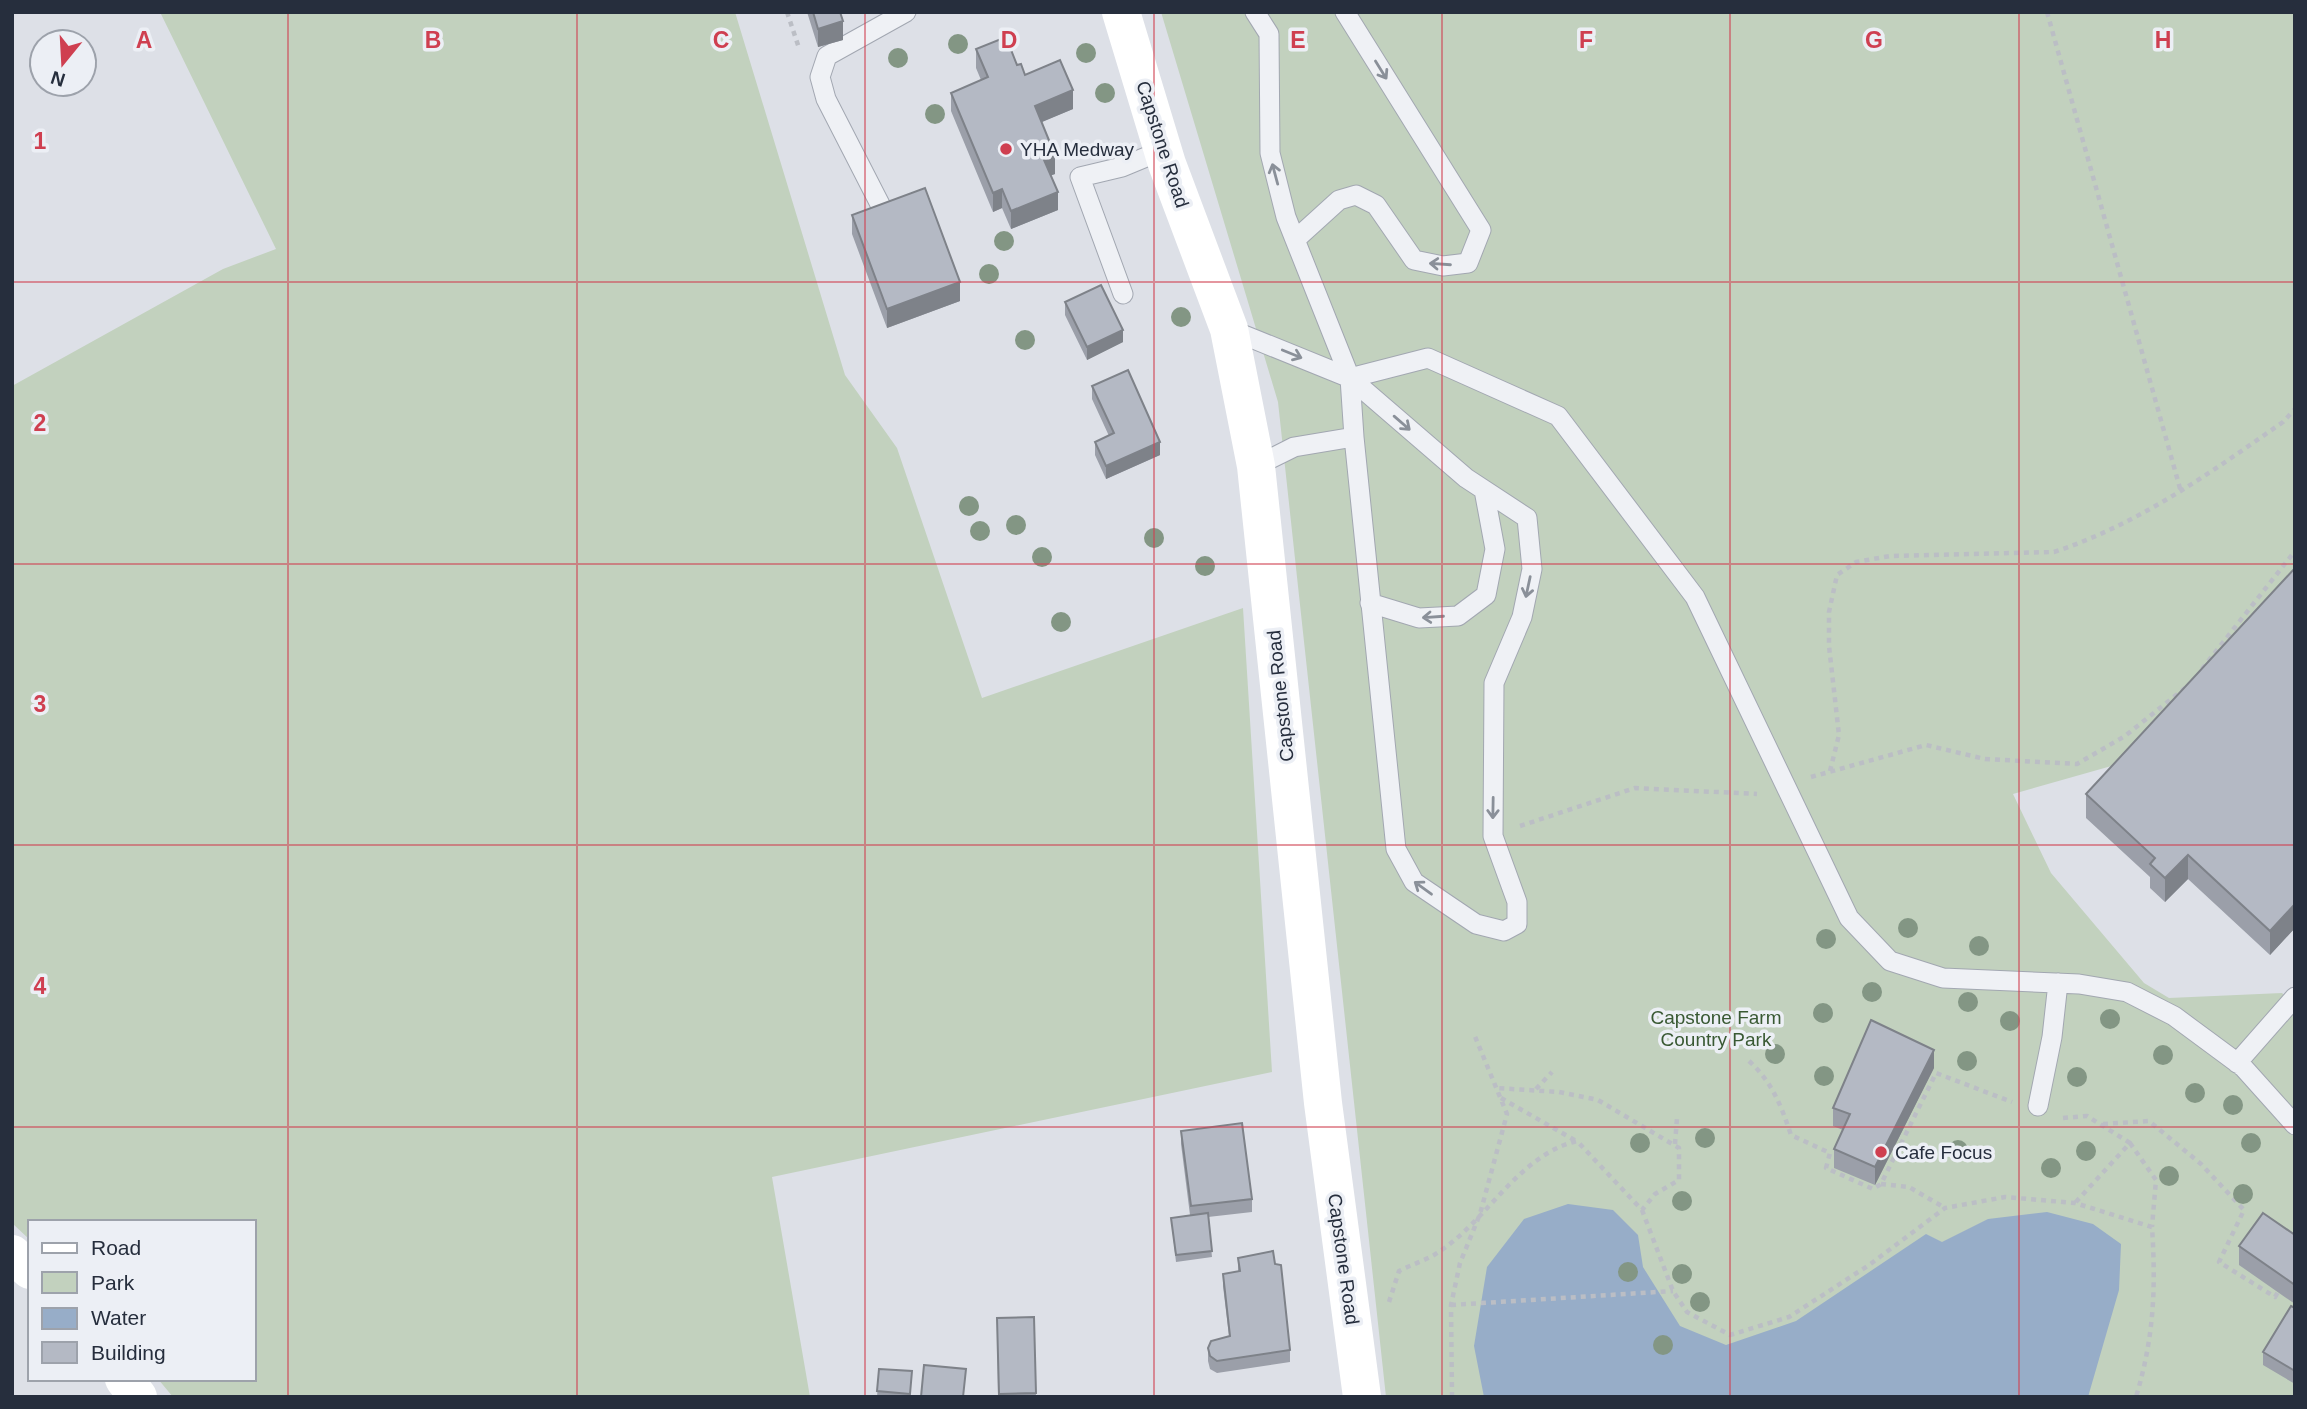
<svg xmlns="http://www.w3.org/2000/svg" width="2307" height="1409" font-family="Arial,sans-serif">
<rect width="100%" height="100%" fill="#dde0e7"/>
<path fill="#c2d1be" d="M160 12H735L845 375 897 448 982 698 1243 608 1272 1072 772 1177 810 1397H173L158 1379H254V1222H30V1240L12 1223V386L223 269 276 249Z
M1161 12H2295V572L2122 763 2013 794 2051 873 2144 983 2169 998 2282 993 2295 1006V1397H1386L1278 402Z"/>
<path fill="#97adc8" d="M1568 1204 1613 1210 1638 1235 1643 1267 1680 1326 1726 1345 1796 1321 1926 1234 1942 1242 1988 1219 2047 1212 2093 1224 2121 1244 2119 1290 2088 1397H1484L1474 1346 1487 1267 1524 1219Z"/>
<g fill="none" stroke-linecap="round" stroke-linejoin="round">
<g stroke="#a2a7b1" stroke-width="21">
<path id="lane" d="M1255 12 1269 34 1270 153 1286 217 1350 378 1466 478 1527 518 1532 569 1522 617 1494 683 1493 836 1517 902V924L1504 931 1476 924 1414 882 1396 849 1354 437
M886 216 826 99 820 77 827 56 906 12
M1296 239 1339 200 1356 195 1376 205 1414 260 1443 266 1468 263 1481 230 1345 12
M1123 294 1080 177 1122 167 1163 150
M1229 329 1350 378 1354 437 1294 447 1256 466
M1350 378 1428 358 1558 416 1695 597 1849 918 1890 961 1943 978 2079 984 2127 992 2174 1016 2243 1067 2295 1125
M1370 603 1419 618 1458 616 1486 595 1495 549 1484 490
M2237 1063 2295 997
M2038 1106 2052 1037 2058 983"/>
</g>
<path stroke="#bbbec5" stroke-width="4.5" stroke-dasharray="5 5" stroke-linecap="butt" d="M787 12 799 48
M2047 12 2181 492
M2202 669 2295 551
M1830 771 1839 735 1829 646V612L1837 575 1856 562 1890 556 2054 552C2139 524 2210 473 2283 422L2295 409
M1811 777 1926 745 1985 759 2077 764 2125 736 2185 688
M1520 826 1635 788 1757 794
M1749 1061C1772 1082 1781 1105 1791 1135L1830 1153 1826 1168 1873 1189 1881 1184 1936 1073 2012 1102
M1536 1089 1552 1072
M1501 1098 1576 1141
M2063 1118 2087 1116 2130 1143 2075 1203
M2103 1124 2149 1121 2201 1164 2244 1210 2219 1262 2275 1297 2278 1292
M2130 1143 2156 1180 2152 1227
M1675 1144 1677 1118
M1881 1184 1909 1187 1945 1208
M1642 1210 1673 1291 1687 1312 1730 1335 1789 1317 1869 1265 1945 1208 2005 1197 2075 1203 2152 1227C2156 1289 2154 1337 2136 1397
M1389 1302 1399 1271C1411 1265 1423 1261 1434 1255 1486 1224 1516 1156 1577 1141L1642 1210 1655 1194 1679 1180V1148L1598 1100 1559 1092 1496 1088
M1451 1305 1673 1291
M1452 1397 1451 1305 1460 1263 1480 1214 1507 1114 1474 1034"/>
<use href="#lane" stroke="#eff1f5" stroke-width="19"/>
<path stroke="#fff" stroke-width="38" d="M1121 12 1167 164 1229 329 1256 466 1323 1103 1362 1397
M12 1254 30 1270
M124 1379 138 1397"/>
</g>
<g fill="#839684">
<circle cx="958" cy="44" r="10"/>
<circle cx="1086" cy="53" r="10"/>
<circle cx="898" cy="58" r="10"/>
<circle cx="1105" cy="93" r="10"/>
<circle cx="935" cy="114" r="10"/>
<circle cx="1004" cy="241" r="10"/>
<circle cx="989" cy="274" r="10"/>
<circle cx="1181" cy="317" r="10"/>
<circle cx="1025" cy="340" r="10"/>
<circle cx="969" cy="506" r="10"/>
<circle cx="1016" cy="525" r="10"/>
<circle cx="980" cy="531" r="10"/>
<circle cx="1154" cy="538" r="10"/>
<circle cx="1042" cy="557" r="10"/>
<circle cx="1205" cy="566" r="10"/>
<circle cx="1061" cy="622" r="10"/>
<circle cx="1908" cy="928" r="10"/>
<circle cx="1826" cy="939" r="10"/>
<circle cx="1979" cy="946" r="10"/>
<circle cx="1872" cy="992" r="10"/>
<circle cx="1968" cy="1002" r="10"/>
<circle cx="1823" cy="1013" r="10"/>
<circle cx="2110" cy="1019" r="10"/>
<circle cx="2010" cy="1021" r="10"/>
<circle cx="1775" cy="1054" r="10"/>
<circle cx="2163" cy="1055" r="10"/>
<circle cx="1967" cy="1061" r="10"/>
<circle cx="1824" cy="1076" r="10"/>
<circle cx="2077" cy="1077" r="10"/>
<circle cx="2195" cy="1093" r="10"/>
<circle cx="2233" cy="1105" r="10"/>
<circle cx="1705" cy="1138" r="10"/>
<circle cx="1640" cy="1143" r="10"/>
<circle cx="2251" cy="1143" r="10"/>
<circle cx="1958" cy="1150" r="10"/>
<circle cx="2086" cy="1151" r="10"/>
<circle cx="2051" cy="1168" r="10"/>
<circle cx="2169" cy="1176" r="10"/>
<circle cx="2243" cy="1194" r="10"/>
<circle cx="1682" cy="1201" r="10"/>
<circle cx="1628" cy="1272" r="10"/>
<circle cx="1682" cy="1274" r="10"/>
<circle cx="1700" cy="1302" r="10"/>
<circle cx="1663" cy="1345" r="10"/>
</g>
<path fill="#9b9fa9" d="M807 12H840L843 40 818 47Z
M976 49 1017 65 1025 75 1073 109 1041 122 1055 174 1051 175 1058 210 1011 229 1002 208 993 212 951 111V93L981 80 976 68Z
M852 215 960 301 887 328 852 234Z
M1065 302 1123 342 1087 360 1065 315Z
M1092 386 1160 455 1106 479 1095 455V442L1109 436 1092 399Z
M2295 568V928L2270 955 2188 879 2165 902 2150 888V877L2086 818V794Z
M1934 1068 1875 1185 1834 1168V1149L1843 1130 1833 1126V1108Z
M1181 1131 1252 1199V1212L1208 1217 1212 1257 1176 1262 1171 1218 1190 1215 1181 1144Z
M2295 1235V1304L2239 1265V1246Z
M1238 1258 1290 1350V1362L1217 1373 1210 1369 1208 1361V1348L1229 1336 1223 1286V1274L1238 1271Z
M2295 1308V1384L2263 1365V1352Z
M1034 1317 1036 1397H998L997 1318Z
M879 1369 912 1371 910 1397H877Z"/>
<path fill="#7e8289" d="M843 21V40L818 47V29Z
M1073 90V109L1035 125V106Z
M1055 155V174L1044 178V160Z
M1002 189V208L993 212V193Z
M1058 192V210L1011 229V211Z
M960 282V301L887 328V309Z
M1123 330V342L1087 360V347Z
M1160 442V455L1106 479V466Z
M2188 855V879L2165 902V878Z
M2295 904V928L2270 955V931Z
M1934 1050V1068L1875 1185V1167Z"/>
<path fill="#b4b9c4" stroke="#7e8289" stroke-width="2" d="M813 12H840L843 21 818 29Z
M1006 37 1017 65 1021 64 1025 75 1060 60 1073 90 1035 106 1055 155 1044 160 1058 192 1011 211 1002 189 993 193 951 93 988 77 976 49Z
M925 188 960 282 887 309 852 215Z
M1101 285 1123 330 1087 347 1065 302Z
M1128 370 1160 442 1106 466 1095 442 1114 433 1092 386Z
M2295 568V904L2270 931 2188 855 2165 878 2150 864 2155 858 2086 794Z
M1871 1020 1934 1050 1875 1167 1834 1149 1850 1114 1833 1108Z
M1242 1123 1252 1199 1191 1206 1181 1131Z
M1208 1213 1212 1251 1176 1255 1171 1218Z
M2263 1213 2295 1235V1285L2239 1246Z
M1273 1251 1275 1264 1281 1265 1290 1350 1217 1361 1210 1356 1208 1348 1211 1341 1230 1336 1223 1274 1240 1271 1238 1258Z
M2291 1306 2295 1308V1371L2263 1352Z
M1034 1317 1036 1393 999 1394 997 1318Z
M924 1365 966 1369 963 1397H921Z
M879 1369 912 1371 910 1394 877 1391Z"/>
<defs><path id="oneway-shaft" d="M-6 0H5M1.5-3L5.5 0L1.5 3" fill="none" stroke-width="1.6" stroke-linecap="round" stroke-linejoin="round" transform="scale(1.75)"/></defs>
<g stroke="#8a9099">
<use href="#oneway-shaft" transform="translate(1381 70) rotate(58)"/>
<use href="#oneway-shaft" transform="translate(1275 174) rotate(-105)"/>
<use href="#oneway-shaft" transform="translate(1440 264) rotate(-176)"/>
<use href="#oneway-shaft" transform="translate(1292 354) rotate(22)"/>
<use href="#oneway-shaft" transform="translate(1402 423) rotate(41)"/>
<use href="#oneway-shaft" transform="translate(1528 587) rotate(102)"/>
<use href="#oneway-shaft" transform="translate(1433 617) rotate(176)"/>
<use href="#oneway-shaft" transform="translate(1493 808) rotate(91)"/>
<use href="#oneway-shaft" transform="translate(1423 888) rotate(-144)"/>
</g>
<path fill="none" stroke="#cf3f50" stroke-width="2" stroke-opacity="0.55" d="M288 12V1397M577 12V1397M865 12V1397M1154 12V1397M1442 12V1397M1730 12V1397M2019 12V1397M12 282H2295M12 564H2295M12 845H2295M12 1127H2295"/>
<g fill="#cf3f50" stroke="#eceff5" stroke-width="2.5">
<circle cx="1006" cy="149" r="7"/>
<circle cx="1881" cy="1152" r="7"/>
</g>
<g text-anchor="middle" stroke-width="7" stroke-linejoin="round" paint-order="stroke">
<g font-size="19" fill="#262e3d" stroke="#eceff5">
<text transform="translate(1163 144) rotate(72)" y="7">Capstone Road</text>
<text transform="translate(1280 696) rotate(-96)" y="7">Capstone Road</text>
<text transform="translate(1344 1259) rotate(82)" y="7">Capstone Road</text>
</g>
<g font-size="19" fill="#262e3d" stroke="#eceff5" text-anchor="start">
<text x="1020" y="156">YHA Medway</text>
<text x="1895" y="1159">Cafe Focus</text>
</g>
<g font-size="19" fill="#395933" stroke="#eceff5">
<text x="1716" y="1024">Capstone Farm<tspan x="1716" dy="22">Country Park</tspan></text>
</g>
</g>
<g font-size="23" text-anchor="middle" font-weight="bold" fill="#cf3f50" stroke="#eceff5" stroke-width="7" stroke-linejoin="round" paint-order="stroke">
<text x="144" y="48">A</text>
<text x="433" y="48">B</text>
<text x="721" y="48">C</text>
<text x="1009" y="48">D</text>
<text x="1298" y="48">E</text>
<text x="1586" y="48">F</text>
<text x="1874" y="48">G</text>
<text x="2163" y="48">H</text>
<text x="40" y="149">1</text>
<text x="40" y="431">2</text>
<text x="40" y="712">3</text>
<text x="40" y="994">4</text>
</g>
<rect width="2307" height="1409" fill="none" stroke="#262e3d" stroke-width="28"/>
<rect x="28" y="1220" width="228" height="161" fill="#eceff5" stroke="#9da2ab" stroke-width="2"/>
<rect x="42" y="1243" width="35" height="10" fill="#ffffff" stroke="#9da2ab" stroke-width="2"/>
<text x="91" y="1255" font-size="21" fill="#262e3d">Road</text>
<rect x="42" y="1272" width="35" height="21" fill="#c2d1be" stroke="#9da2ab" stroke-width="2"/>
<text x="91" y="1290" font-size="21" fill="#262e3d">Park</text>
<rect x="42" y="1308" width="35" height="21" fill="#97adc8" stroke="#9da2ab" stroke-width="2"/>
<text x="91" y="1325" font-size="21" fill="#262e3d">Water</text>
<rect x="42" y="1342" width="35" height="21" fill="#b4b9c4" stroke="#9da2ab" stroke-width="2"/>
<text x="91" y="1360" font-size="21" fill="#262e3d">Building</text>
<g transform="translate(63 63) rotate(198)"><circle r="33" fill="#eceff5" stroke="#9da2ab" stroke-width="2"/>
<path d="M0-5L12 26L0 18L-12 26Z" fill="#cf3f50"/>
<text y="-10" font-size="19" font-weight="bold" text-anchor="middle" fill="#262e3d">N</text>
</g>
</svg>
